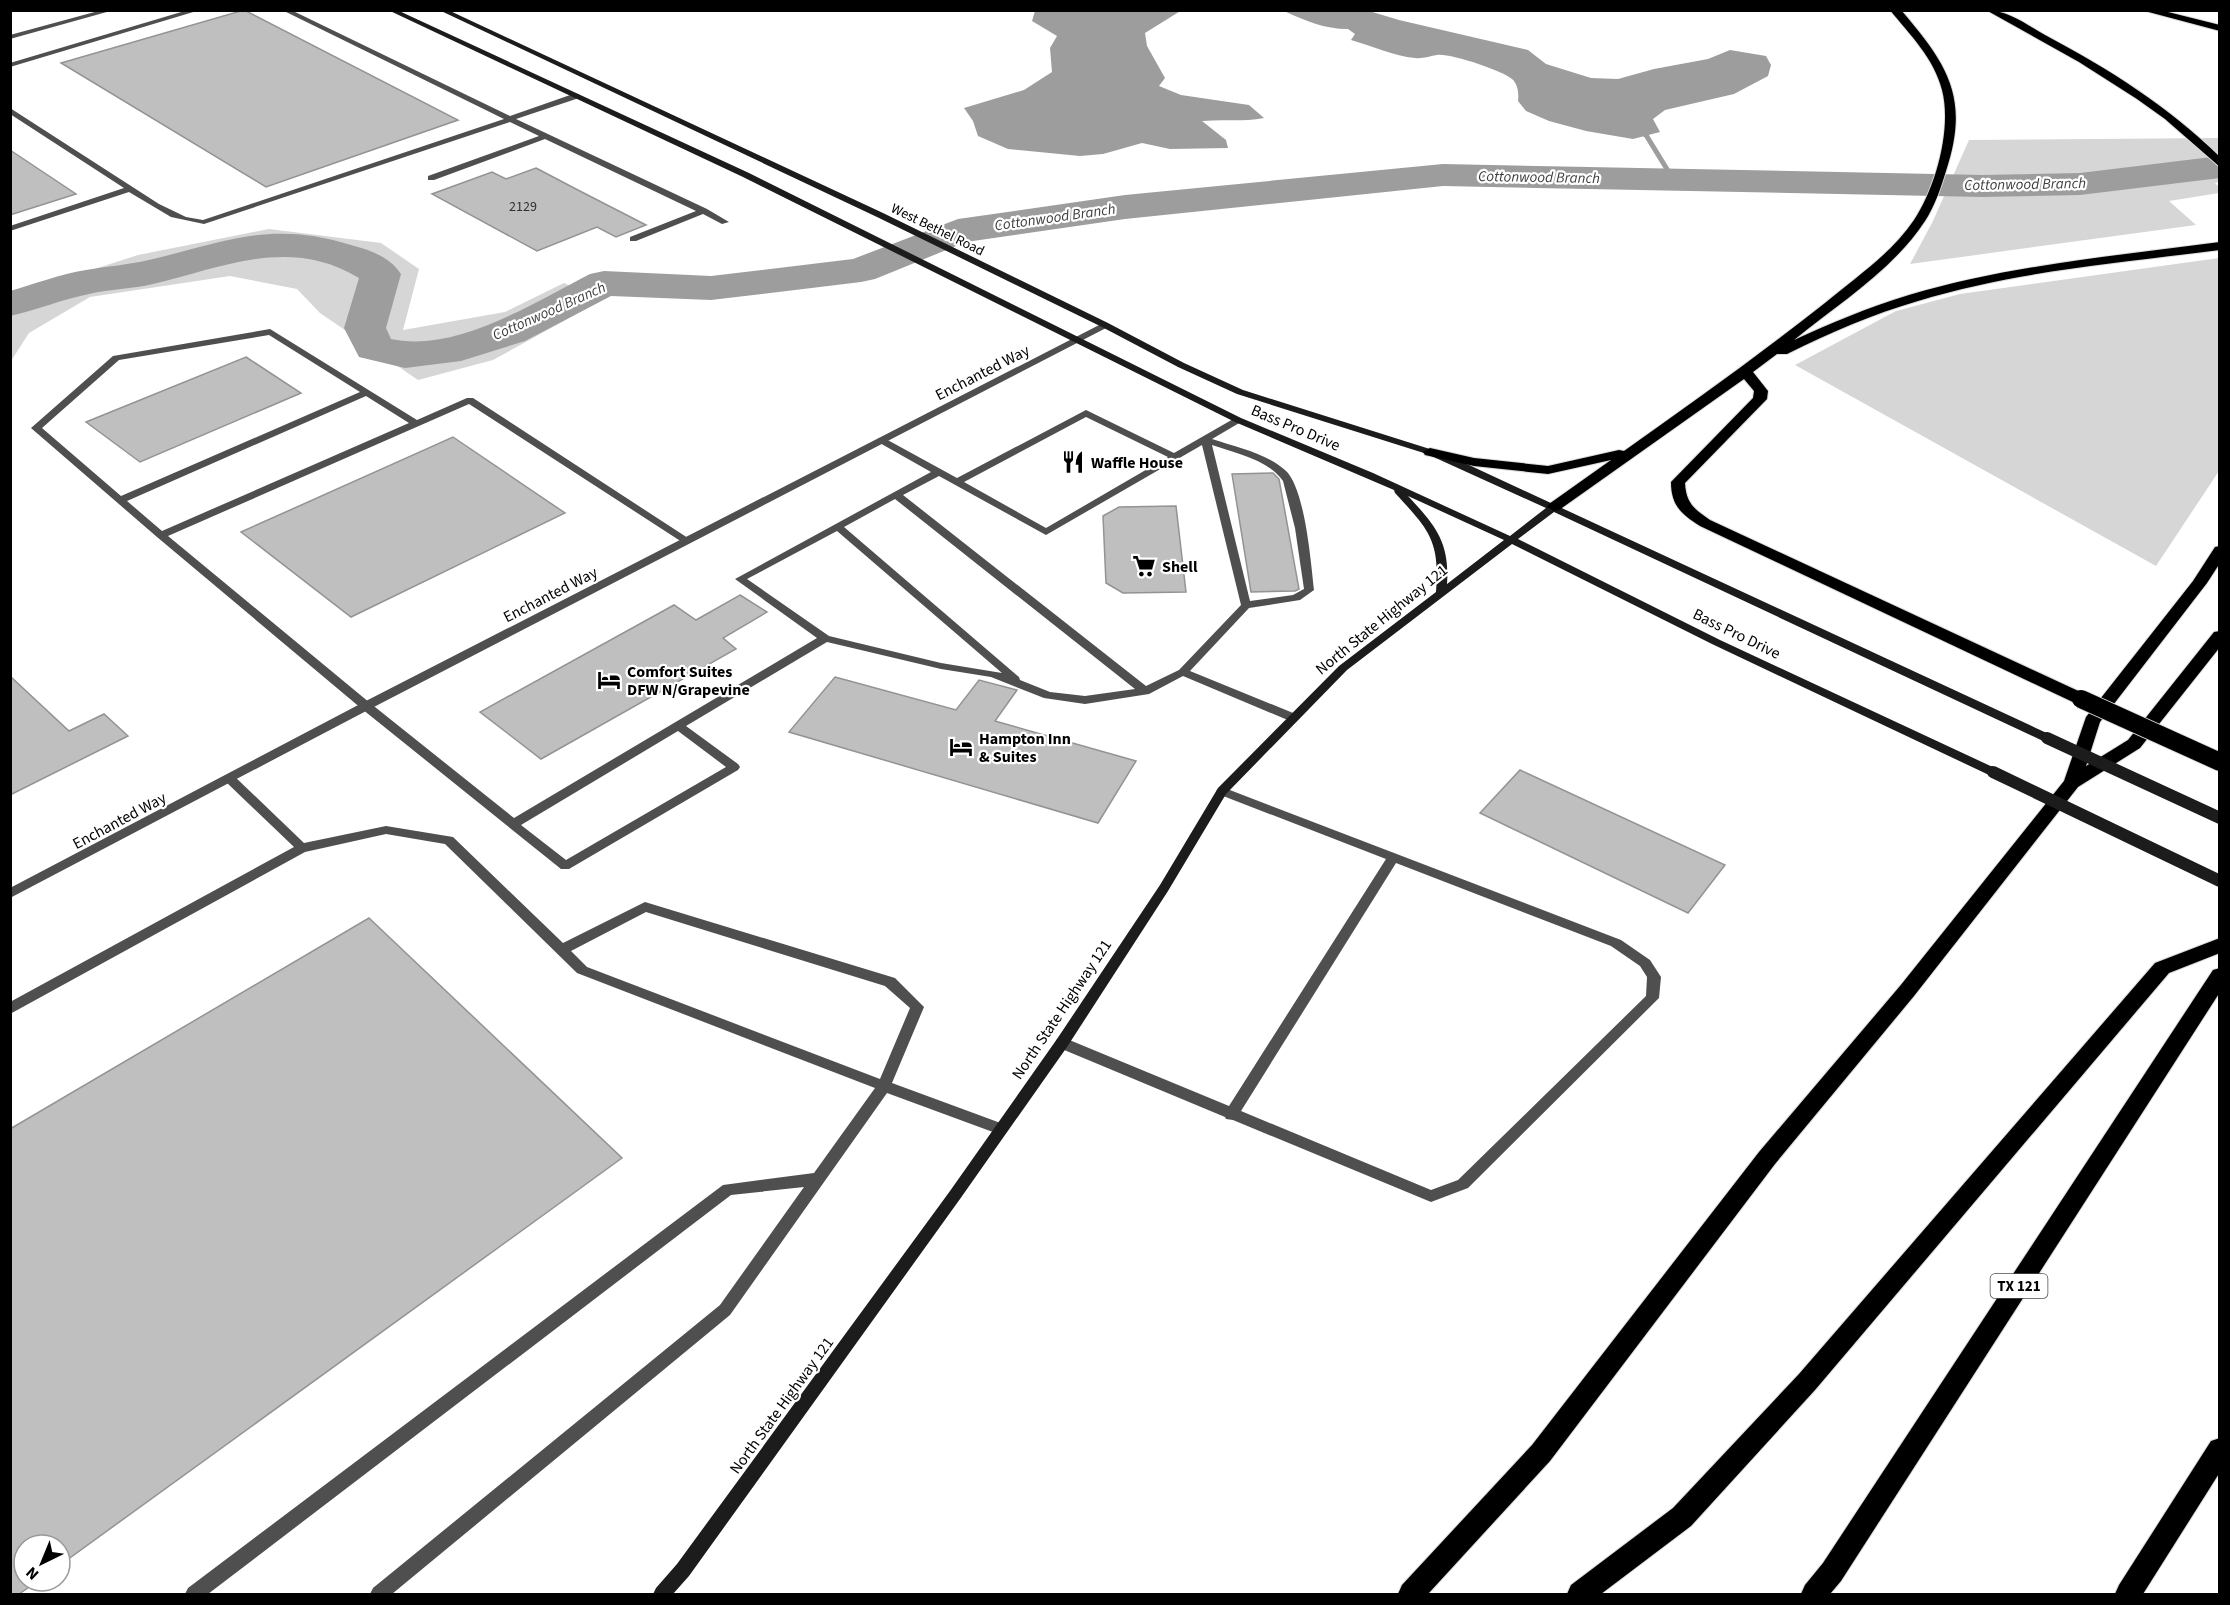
<svg xmlns="http://www.w3.org/2000/svg" width="2230" height="1605" font-family="'Source Sans 3',sans-serif">
<rect width="100%" height="100%" fill="#fff"/>
<path fill="#d6d6d6" d="M2219 138V182L2215 183 2219 187V193L2169 201 2196 225 1910 264 1932 223 1969 140Z
M269 229 381 243 419 269 403 330 505 312 564 283 602 300 493 360 418 380 320 313 297 289 230 276 90 297 29 333 11 361V296L138 255Z
M2219 258V471L2156 566 1795 365 1896 311 1960 294Z"/>
<path fill="#9d9d9d" d="M1182 10 1145 33 1147 46 1165 78 1159 86 1181 95 1249 105 1264 118C1243 122 1223 119 1202 121L1226 140 1228 148 1170 149 1142 143 1103 154 1080 156 1008 149 978 136 973 121 964 108 1024 90 1052 72 1050 48 1057 36 1032 21 1035 11Z
M1284 11H1369L1399 20 1528 50 1546 64 1591 78 1618 79 1654 69 1708 59 1730 50 1766 56 1771 65 1768 76 1734 94 1665 110 1653 119 1660 132 1633 139 1586 131 1549 121 1526 111 1518 101C1519 94 1518 84 1512 79 1503 71 1450 53 1437 55 1430 56 1423 59 1415 58 1394 56 1372 46 1351 40L1355 34 1348 29C1324 29 1306 21 1284 11Z"/>
<g fill="none" stroke-linecap="round" stroke-linejoin="round">
<path stroke="#9d9d9d" stroke-width="5" d="M1637 130 1646 135 1673 179"/>
<path fill="#9d9d9d" fill-rule="evenodd" d="M2220 156V178L2080 195 1983 197 1443 186 1125 219 966 242 875 279 861 282 711 300 611 296 525 341 461 361 405 368 359 357 344 328 359 278C290 236 224 267 153 284 132 289 110 289 89 294 63 299 37 310 10 316V291C35 284 60 274 86 270 107 266 128 265 149 260 226 242 270 220 351 245 370 250 390 257 401 274L386 328 391 339C455 353 534 303 590 274L604 271 711 276 853 259 958 219 1125 195 1443 164 1983 175 2080 173Z"/>
</g>
<path fill="#bfbfbf" stroke="#939393" stroke-width="1.5" d="M244 10 458 120 266 187 61 63Z
M10 150 76 194 10 215Z
M536 168 574 188 646 225 616 237 597 227 537 251 432 194 492 172 506 179Z
M246 357 301 393 140 462 86 422Z
M453 437 565 513 351 617 241 532Z
M1273 473 1279 479 1299 589 1295 591 1251 592 1232 474Z
M1176 506 1186 592 1123 593 1106 583 1103 516 1119 507Z
M740 595 767 612 723 638 736 649 541 759 480 712 674 605 696 620Z
M10 676 69 731 104 714 128 736 10 795Z
M835 677 956 710 979 680 1017 690 995 721 1136 761 1098 823 789 732Z
M1520 770 1725 865 1688 913 1480 813Z
M369 918 622 1158 60 1565V1545H24V1581H38L19 1594H10V1129Z"/>
<g fill="none" stroke-linecap="round" stroke-linejoin="round">
<g stroke="#dbdbdb" stroke-width="2">
<path id="motorway" d="M1890 10H1901C1948 65 1970 98 1946 171 1941 187 1935 206 1925 221 1893 270 1838 304 1794 340 1831 323 1869 307 1909 295 2010 265 2115 256 2220 242V250C2119 263 2016 271 1918 301 1873 314 1829 333 1787 354H1777L1753 372 1768 391 1767 399 1685 483C1686 503 1694 509 1710 520L2087 695 2089 699 2087 703H2075L1700 526C1681 514 1671 505 1671 482L1753 398 1754 391 1744 379 1559 510 1554 511 1547 507 1549 504 1611 460 1548 474 1474 466 1425 455 1423 452 1430 448 1474 458 1548 466 1619 450 1624 451C1692 403 1759 355 1825 303 1856 277 1891 254 1914 220 1936 187 1952 128 1942 90 1934 58 1910 35 1890 10Z
M1986 10C2008 10 2027 25 2045 35 2109 69 2168 106 2220 157V167L2165 119 2137 99 2079 62Z
M2141 10H2160L2220 25V31Z
M2220 546V563L2207 583 2100 722 2086 766 2128 740 2214 632 2220 631V647L2140 748 2078 787 1914 996 1775 1164 1550 1461 1428 1594H1398L1402 1585 1532 1445 1759 1152 1900 986 2064 781 2086 717 2193 581 2215 547Z
M2220 938V953L2169 973 1815 1390 1691 1526 1601 1594H1567L1571 1585 1673 1508 1799 1374 2155 963Z
M2220 968V992L1841 1581 1830 1594H1801L1805 1585 1823 1563 2213 970Z
M2220 1438V1472L2143 1594H2115L2119 1585 2211 1441Z"/>
</g>
<path fill="#4f4f4f" fill-rule="evenodd" d="M102 10H114L10 39V35Z
M188 10H200L10 67V63Z
M282 10H291L510 116 573 94H579V98L516 119 707 209 729 222 722 224 703 214 636 241H630V237L696 211 545 139 434 180H428V176L539 136 510 122 204 224 171 217 129 192 10 231V226L124 188 10 114V108L159 204 186 217 203 220 504 119Z
M270 329 417 420 467 398H473L691 540 690 542H682L469 404 168 536 370 703 514 818 817 638 735 579 931 472 878 442V438H884L957 478 1086 410 1174 453 1235 418H1241V422L1212 439C1236 447 1266 453 1285 470 1305 487 1311 563 1314 590L1300 600 1249 608 1190 671 1298 715 1300 718 1294 722 1290 721 1183 676 1149 694 1085 704 1044 698 991 677 941 669 827 642 686 726 738 764 740 767 738 770 569 869H561L362 709 157 537 31 428 113 356ZM269 335 360 392 121 496 42 428 119 360ZM366 396 409 423 162 531 127 501ZM1086 417 1168 457 1046 528 964 482ZM1202 445 1241 605 1179 670 1146 686 903 495 939 476 1046 535ZM1212 445C1235 453 1269 460 1283 481L1295 528 1304 589 1293 595 1250 601ZM895 499 1135 689 1085 696 1050 692 1020 680 1019 677 844 527ZM837 531 1002 673 941 663 829 636 747 579ZM678 731 726 767 566 860 521 825Z
M229 774 233 775 304 843 386 826 453 837 563 943 645 902 895 978 924 1007 892 1083 1006 1125 1008 1129 1006 1133 1001 1135 887 1093 730 1315 392 1594H370L373 1588 720 1305 804 1187 731 1195 208 1594H185L188 1588 723 1185 814 1173 875 1088 577 973 445 844 386 834 305 852 10 1014V1002L294 847 225 781 223 778ZM646 912 885 986 910 1008 880 1079 587 967 571 951Z
M1222 787 1621 940 1650 960 1661 977 1659 998 1468 1188 1431 1202 1233 1120 1226 1119 1225 1117 1057 1047 1055 1043 1057 1039 1062 1038 1067 1039 1229 1106 1386 859 1218 794 1216 791ZM1396 863 1611 946 1640 966 1647 977 1646 996 1458 1180 1431 1190 1241 1111Z"/>
<path fill="#4f4f4f" fill-rule="evenodd" d="M1105 322 1109 325 1108 327 370 709 10 898V888L362 703Z"/>
<path fill="#1c1c1c" fill-rule="evenodd" d="M388 10H397L749 173 1241 418 1373 473 1510 536 1546 508 1427 454 1237 394 1178 367 1102 327 877 217 439 10H448L883 213 1108 323 1184 363 1243 390 1433 450 1469 465 2051 735 2053 738 2047 742 2043 741 1554 512 1518 539 1720 640 1997 769 1999 772 1997 775H1989L1712 644 1512 544 1347 670 1226 794 1168 891 1067 1047 960 1199 689 1576 673 1594H653L656 1588 677 1564 950 1191 1057 1039 1160 885 1218 788 1339 666 1436 592C1440 540 1429 530 1395 493L1394 490 1235 422 743 177ZM1408 496 1504 540 1447 584C1450 542 1435 525 1408 496Z"/>
<use href="#motorway" fill="#000" fill-rule="evenodd"/>
<g stroke="#dbdbdb" stroke-width="20" stroke-linecap="butt">
<path id="motorway-bridge" d="M2081 699 2220 762"/>
</g>
<path stroke="#1c1c1c" stroke-width="12" d="M2047 738 2220 818
M1993 772 2220 881"/>
<use href="#motorway-bridge" stroke="#000" stroke-width="18"/>
</g>
<defs>
<g id="restaurant-bare" transform="scale(1.8)"><path d="M-5-6h1v4h1v-4h1v4h1v-4h1v5L-1.5 .5V6h-2V.5L-5-1ZM5-6V6H3V1.5H1.5Q1.5-4 5-6Z" fill="#000" stroke="#fff" stroke-width="2.5" paint-order="stroke"/></g>
<g id="supermarket-bare" transform="scale(1.8)"><path d="M-6-5.5h2.5l.6 2H6L4.5 2H-2.5L-4.4-4H-6ZM-1.5 3.2a1.3 1.3 0 1 0 .1 0ZM3 3.2a1.3 1.3 0 1 0 .1 0Z" fill="#000" stroke="#fff" stroke-width="2.5" paint-order="stroke"/></g>
<g id="hotel-bare" transform="scale(1.8)"><path d="M-6-4.5h1.5V1H6V5H4.5V3h-9V5H-6ZM-4 0a1.8 1.8 0 1 1 3.6 0ZM.5 0V-2.5h3Q6-2.5 6 0Z" fill="#000" stroke="#fff" stroke-width="2.5" paint-order="stroke"/></g>
</defs>
<g fill-rule="evenodd">
<use href="#restaurant-bare" x="1073" y="462"/>
<use href="#supermarket-bare" x="1144" y="566"/>
<use href="#hotel-bare" x="609" y="680"/>
<use href="#hotel-bare" x="961" y="747"/>
</g>
<g text-anchor="middle" stroke-width="4.5" stroke-linejoin="round" paint-order="stroke">
<g font-size="14" fill="#303030">
<text x="523" y="211">2129</text>
</g>
<g font-size="14" fill="#000" stroke="#fff">
<text transform="translate(938 229) rotate(26)" y="5">West Bethel Road</text>
</g>
<g font-size="15" font-style="italic" fill="#3e3e3e" stroke="#fff">
<text transform="translate(1539 177) rotate(1)" y="5">Cottonwood Branch</text>
<text transform="translate(2025 184) rotate(-1)" y="5">Cottonwood Branch</text>
<text transform="translate(1055 217) rotate(-8)" y="5">Cottonwood Branch</text>
<text transform="translate(549 311) rotate(-24)" y="5">Cottonwood Branch</text>
</g>
<rect fill="#fff" stroke="#4c4c4c" stroke-width="1.5" x="1990.5" y="1274" width="57" height="24" rx="4.5"/>
<g font-size="15" font-weight="bold" fill="#000">
<text x="2019" y="1291">TX 121</text>
</g>
<g font-size="16" fill="#000" stroke="#fff">
<text transform="translate(982 372) rotate(-27)" y="6">Enchanted Way</text>
<text transform="translate(1296 427) rotate(23)" y="6">Bass Pro Drive</text>
<text transform="translate(550 594) rotate(-27)" y="6">Enchanted Way</text>
<text transform="translate(1381 619) rotate(-39)" y="6">North State Highway 121</text>
<text transform="translate(1737 633) rotate(26)" y="6">Bass Pro Drive</text>
<text transform="translate(119 820) rotate(-28)" y="6">Enchanted Way</text>
<text transform="translate(1061 1009) rotate(-56)" y="6">North State Highway 121</text>
<text transform="translate(781 1405) rotate(-54)" y="6">North State Highway 121</text>
</g>
<g font-size="16" font-weight="bold" fill="#000" stroke="#fff" text-anchor="start">
<text x="1091" y="468">Waffle House</text>
<text x="1162" y="572">Shell</text>
<text x="627" y="677">Comfort Suites<tspan x="627" dy="18">DFW N/Grapevine</tspan></text>
<text x="979" y="744">Hampton Inn<tspan x="979" dy="18">&amp; Suites</tspan></text>
</g>
</g>
<rect width="2230" height="1605" fill="none" stroke="#000000" stroke-width="24"/>
<g transform="translate(42 1563) rotate(223)"><circle r="28" fill="#ffffff" stroke="#999999" stroke-width="1.5"/>
<path d="M0-4.5L10 22L0 15L-10 22Z" fill="#000000"/>
<text y="-9" font-size="16" font-weight="bold" text-anchor="middle" fill="#000000">N</text>
</g>
</svg>
